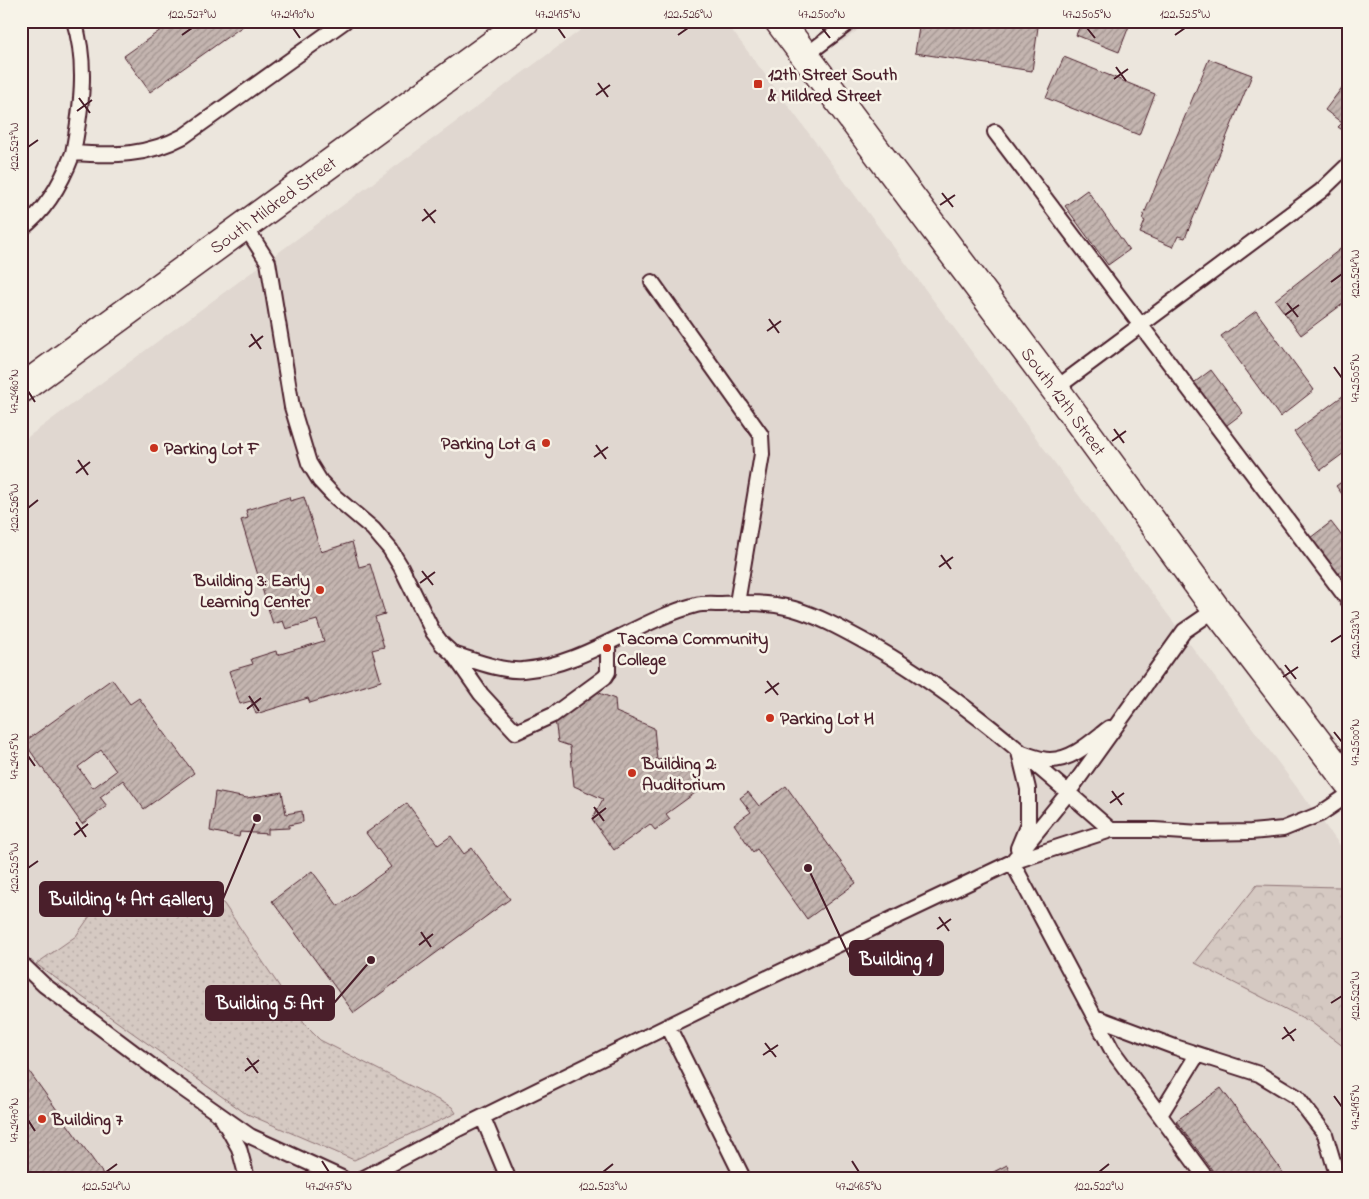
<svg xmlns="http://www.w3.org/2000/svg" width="1369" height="1199" font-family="'Indie Flower',sans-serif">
<defs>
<pattern id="forest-crowns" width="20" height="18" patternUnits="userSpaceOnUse" patternTransform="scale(1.25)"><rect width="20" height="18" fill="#d5c9c2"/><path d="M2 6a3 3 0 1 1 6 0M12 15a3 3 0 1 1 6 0" fill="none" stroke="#b8aca7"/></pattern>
<pattern id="garden-dots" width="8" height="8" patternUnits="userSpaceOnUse" patternTransform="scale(1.25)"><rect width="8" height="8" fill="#d5c9c2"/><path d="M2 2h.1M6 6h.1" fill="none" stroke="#b8aca7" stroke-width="1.8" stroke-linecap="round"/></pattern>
<pattern id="building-hatch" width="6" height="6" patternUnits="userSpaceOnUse" patternTransform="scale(1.25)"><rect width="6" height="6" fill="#c4b5b0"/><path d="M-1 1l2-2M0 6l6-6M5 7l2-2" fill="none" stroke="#a1938f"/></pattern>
</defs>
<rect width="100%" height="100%" fill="#ece6dd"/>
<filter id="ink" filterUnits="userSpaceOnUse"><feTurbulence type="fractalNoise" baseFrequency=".02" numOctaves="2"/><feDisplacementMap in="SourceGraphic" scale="10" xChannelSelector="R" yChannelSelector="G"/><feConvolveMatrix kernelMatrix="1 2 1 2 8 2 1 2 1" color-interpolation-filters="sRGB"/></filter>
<g filter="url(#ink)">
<path fill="#e0d7d0" d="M593 21H725L1348 856V1178H21V442Z
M826 21H870L842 42Z"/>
<path fill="url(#forest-crowns)" stroke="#907476" d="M1257 885 1340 887 1348 897V1050L1311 1022 1195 963Z"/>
<path fill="url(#garden-dots)" stroke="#907476" d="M211 894 224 904 306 1026 320 1040 452 1107 456 1113 354 1160 245 1113 36 964 76 936 92 913 111 905 171 906Z"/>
<path fill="url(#building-hatch)" stroke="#4a1f2b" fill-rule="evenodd" d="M168 21H250L150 92 124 56 165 27 164 24Z
M920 21H998L1038 27 1032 71 915 53Z
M1082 21H1131L1119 52 1076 35Z
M1064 57 1155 94 1139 135 1046 98Z
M1209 59 1252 75 1185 238 1178 236 1173 247 1140 233 1145 221 1142 219Z
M1348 83V126L1344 131 1338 127 1342 123 1325 110 1344 85 1346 86Z
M1087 190 1129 250 1108 265 1065 206Z
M1348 243V300L1301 335 1275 300Z
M1256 311 1314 390 1280 417 1221 336Z
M1211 370 1243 413 1223 428 1191 385Z
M1348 392V450L1321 470 1294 432Z
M1348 477V502L1336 486Z
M289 497 290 501 304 497 321 552 352 542 359 567 370 564 385 614 375 617 384 647 372 650 381 681 310 703 308 698 256 714 251 701 240 704 229 671 253 664 251 659 276 651 277 655 324 641 317 620 286 629 283 621 273 624 241 520 248 518 246 510Z
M1331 522 1348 544V588L1310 538Z
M112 679 130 704 139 698 194 773 144 809 123 780 100 797 107 806 82 824 24 742ZM101 750 116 771 93 788 78 767Z
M594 691 615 699 616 712 654 728 657 760 679 757 702 788 666 814 670 819 655 830 650 824 614 850 592 819 603 799 574 786 570 746 558 742 555 719Z
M786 786 856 883 807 919 757 849 753 852 734 824 751 812 740 798 748 792 759 806Z
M215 792 247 798 282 792 286 814 302 811 303 822 289 825V828L268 829V834L240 832 239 837 210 831Z
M407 803 438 845 451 836 464 854 472 848 510 899 354 1013 272 901 312 871 338 906 391 867 366 833Z
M21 1060 106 1178H21Z
M1221 1088 1287 1178H1218L1176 1121Z
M1007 1165 1013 1178H982Z"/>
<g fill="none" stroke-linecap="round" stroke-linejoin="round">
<g stroke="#4a1f2b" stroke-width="18">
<path id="service" d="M74 21C88 64 81 110 73 153 114 156 147 156 184 136L345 21
M805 56 851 21
M995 132 1348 600
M245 226 268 262 292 407 309 463 320 481 334 496 373 529 390 549 401 567 433 632 442 644 453 654 481 694 516 732 553 715 605 677 608 672V643
M21 229C46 211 62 182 73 153
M652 282 761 435 762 454 737 603
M1055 389 1321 191 1348 165
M453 654C473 660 502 672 523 670 585 665 636 621 696 605 704 603 714 604 722 604 747 602 770 602 794 609 818 616 840 628 862 640 954 690 1033 762 1111 830
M1018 848 1028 824V789L1019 752C1029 755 1040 760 1050 760 1073 760 1092 741 1109 728
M1012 862 1112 1050 1206 1178
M1012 862 1068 793 1184 631 1216 609
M21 963 44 985 169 1079 250 1136 342 1178
M1095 1017 1175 1047 1259 1074 1297 1097 1325 1134 1338 1178
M668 1026 743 1178
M1160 1115 1197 1055
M222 1118 239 1148 247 1178
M483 1118 508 1178
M364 1178 456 1130 719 1001 1012 862 1111 830H1154L1200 833 1251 832 1283 829 1320 814 1348 795"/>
</g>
<g stroke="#4a1f2b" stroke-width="31">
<g id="secondary">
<path id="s1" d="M779 21 1055 389 1216 609 1348 782"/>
<path id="s2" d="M21 389 525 21"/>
</g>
</g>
<use href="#service" stroke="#f7f3e8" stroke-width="14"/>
<use href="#secondary" stroke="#f7f3e8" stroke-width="28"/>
</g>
</g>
<path fill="none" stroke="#4a1f2b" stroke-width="2" d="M293 28 300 38M558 28 565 38M822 28 830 38M1087 28 1095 38M182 35 192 28M678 35 688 28M1175 35 1185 28M1116 67 1126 81M1114 79 1128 69M598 83 608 97M596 95 610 85M79 98 90 113M77 111 92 100M28 147 38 140M942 193 953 207M940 205 955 195M424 209 435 223M422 221 436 210M1331 282 1342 274M1287 303 1298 317M1285 315 1299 305M769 319 779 333M767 331 781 321M251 334 261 349M249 347 263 336M1334 367 1342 378M28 391 35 402M1114 429 1124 443M1112 441 1126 431M596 445 606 459M594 457 608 447M78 460 88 475M76 473 90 462M28 508 38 500M941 555 951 569M939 567 953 557M422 571 433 585M420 583 435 572M1331 642 1342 635M1285 665 1296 679M1283 677 1298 667M767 681 778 695M765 693 779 683M249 696 259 711M247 709 261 698M1334 732 1342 742M28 756 35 766M1112 791 1122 805M1110 803 1124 793M594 807 604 821M592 819 606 808M76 822 86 837M74 835 88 824M28 868 38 861M939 917 949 931M937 929 951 919M421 932 431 947M419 945 433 934M1331 1003 1342 996M1284 1027 1294 1041M1282 1039 1296 1029M765 1043 776 1057M763 1055 778 1045M247 1058 258 1073M245 1071 259 1060M1334 1096 1342 1107M28 1120 35 1131M322 1161 329 1172M852 1161 859 1172M106 1172 117 1164M603 1172 613 1164M1099 1172 1109 1164"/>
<g fill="#c8321e" stroke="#f7f3e8" stroke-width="2">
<rect x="753" y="79" width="10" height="10" rx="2.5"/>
<circle cx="546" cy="443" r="5"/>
<circle cx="154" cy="448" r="5"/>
<circle cx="320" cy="590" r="5"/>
<circle cx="607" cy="648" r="5"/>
<circle cx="770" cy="718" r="5"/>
<circle cx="632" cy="773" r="5"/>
<circle cx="42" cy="1119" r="5"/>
</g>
<g text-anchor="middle" stroke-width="5" stroke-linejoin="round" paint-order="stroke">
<g font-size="18" font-weight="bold" fill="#4a1f2b" stroke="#f7f3e8" text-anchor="start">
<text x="768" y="80">12th Street South<tspan x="768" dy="21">&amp; Mildred Street</tspan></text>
<text x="536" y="449" text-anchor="end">Parking Lot G</text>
<text x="164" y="454">Parking Lot F</text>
<text x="310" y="586" text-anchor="end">Building 3: Early<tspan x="310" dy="21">Learning Center</tspan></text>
<text x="617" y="644">Tacoma Community<tspan x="617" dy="21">College</tspan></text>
<text x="780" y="724">Parking Lot H</text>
<text x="642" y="769">Building 2:<tspan x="642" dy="21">Auditorium</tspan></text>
<text x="52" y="1125">Building 7</text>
</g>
<g font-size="18" fill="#4a1f2b" stroke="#f7f3e8">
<text dy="6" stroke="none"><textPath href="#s2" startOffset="312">South Mildred Street</textPath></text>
<text dy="6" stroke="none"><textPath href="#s1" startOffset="475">South 12th Street</textPath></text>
</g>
</g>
<path fill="none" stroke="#4a1f2b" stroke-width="2" d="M257 818L223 899M808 868L850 958M371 960L334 1003"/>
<g fill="#4a1f2b" stroke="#f7f3e8" stroke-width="2">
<circle cx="257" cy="818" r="5"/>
<circle cx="808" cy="868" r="5"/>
<circle cx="371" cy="960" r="5"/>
</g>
<g fill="#4a1f2b" stroke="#4a1f2b" stroke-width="2">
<rect x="40" y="882" width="183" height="34" rx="5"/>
<rect x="850" y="941" width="93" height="34" rx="5"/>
<rect x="206" y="986" width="128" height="34" rx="5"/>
</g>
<g font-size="19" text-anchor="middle" font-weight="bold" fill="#fff">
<text x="131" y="905">Building 4: Art Gallery</text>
<text x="896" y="965">Building 1</text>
<text x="270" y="1009">Building 5: Art</text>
</g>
<rect width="1369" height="1199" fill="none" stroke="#f7f3e8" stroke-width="55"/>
<rect x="28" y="28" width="1314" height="1144" fill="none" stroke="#4a1f2b" stroke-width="2"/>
<g font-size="12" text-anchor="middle" fill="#4a1f2b">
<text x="192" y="18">122.527°W</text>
<text x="293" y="18">47.2490°N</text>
<text x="558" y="18">47.2495°N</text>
<text x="688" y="18">122.526°W</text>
<text x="822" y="18">47.2500°N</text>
<text x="1087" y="18">47.2505°N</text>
<text x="1185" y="18">122.525°W</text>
<text transform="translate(14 147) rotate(-90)" y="4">122.527°W</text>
<text transform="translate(1355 274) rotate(-90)" y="4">122.524°W</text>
<text transform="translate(1355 378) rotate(-90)" y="4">47.2505°N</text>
<text transform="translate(14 391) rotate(-90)" y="4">47.2480°N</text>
<text transform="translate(14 508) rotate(-90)" y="4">122.526°W</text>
<text transform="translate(1355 635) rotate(-90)" y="4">122.523°W</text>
<text transform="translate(1355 742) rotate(-90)" y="4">47.2500°N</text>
<text transform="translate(14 756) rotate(-90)" y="4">47.2475°N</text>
<text transform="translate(14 868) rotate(-90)" y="4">122.525°W</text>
<text transform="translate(1355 996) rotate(-90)" y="4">122.522°W</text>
<text transform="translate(1355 1107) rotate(-90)" y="4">47.2495°N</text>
<text transform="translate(14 1120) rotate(-90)" y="4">47.2470°N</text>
<text x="106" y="1190">122.524°W</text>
<text x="329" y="1190">47.2475°N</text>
<text x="603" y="1190">122.523°W</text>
<text x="859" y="1190">47.2485°N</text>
<text x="1099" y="1190">122.522°W</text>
</g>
</svg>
